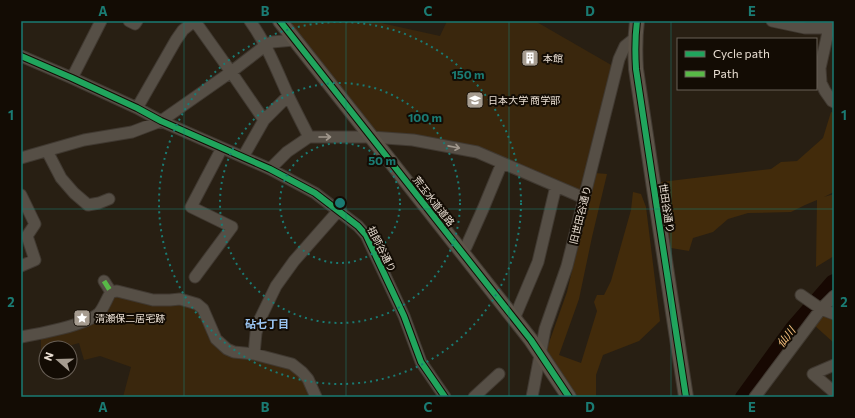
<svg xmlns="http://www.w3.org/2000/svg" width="855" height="418" font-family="Commissioner,'Noto Sans JP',sans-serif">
<rect width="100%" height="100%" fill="#281f13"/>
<path fill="#3a270d" d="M292 21H378L381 23 440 36 447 21H535L613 66 581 194 479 149 372 135 289 25Z
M112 295 178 301 194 306 205 325 208 337 220 349 295 369 313 397H123L131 367 100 356 84 360 79 343 61 348H46V352L41 354V335L86 323Z"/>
<path fill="#422b0b" d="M831 112 834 113V192L824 197 834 194V256L816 267 817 200 805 205 791 212 748 213 728 219 713 232 693 238 689 251 671 248 661 182 771 169 781 162 797 161 823 138Z
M595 173 607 174 592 237 579 299 559 355 581 363 597 311 594 302 597 295H604L611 281 631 210 633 192 641 194 646 207 660 321 639 341 603 355 596 375V397H573L545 354 567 292Z
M822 314 834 318V343L814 325Z"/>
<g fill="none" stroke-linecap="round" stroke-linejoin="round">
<path stroke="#170802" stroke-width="14" d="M742 397 792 328 832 282 834 281"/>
<g stroke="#403931" stroke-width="13">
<path id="minor" d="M129 21 135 24 137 21
M193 21 199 27 231 72 264 120
M250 21C266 43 276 68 287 93 294 108 302 123 309 137
M772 21 805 28H834
M829 28 820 68 821 83 825 91 832 101 834 102
M21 56 72 78 137 108 161 121 270 169 315 193 358 226 366 235 404 316 421 362 445 397
M72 78 101 21
M137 108 176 40 183 30 193 22
M47 151 61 178 74 193 88 205 99 203 109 199
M243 157 264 120 288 96
M21 158 84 140 132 132 161 121 231 72 266 45 272 42 294 40
M270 169 287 152 309 137H371L413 140 477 152 584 198
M21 195 35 224 27 236 35 260 21 266
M461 251 466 247 483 209 502 163
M195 277 232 227 191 207 222 148
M104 281 111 292
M801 295 821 309 834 314
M514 319 538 262 556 186
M21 337C39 334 85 325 98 314 103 310 107 298 111 292L117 291 153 300H170L180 299 197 304 203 309 216 339 227 349 234 352 254 354 292 364 302 372 308 379 316 397
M254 354 256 333 260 319 276 286 294 261 339 210
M834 365 813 374 834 392
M474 397 499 374
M532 397 545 329 567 266 619 59 625 46 635 38
M755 397 821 309 834 296"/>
</g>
<g stroke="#403931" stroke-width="16">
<path id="major" d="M280 21 531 340 569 397
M637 21C635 37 635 53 636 69L658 215 686 397"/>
</g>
<use href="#minor" stroke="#564f46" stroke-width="11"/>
<use href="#major" stroke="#5d5449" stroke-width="14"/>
<path stroke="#58b947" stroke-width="5" stroke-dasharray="10 5" stroke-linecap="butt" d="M104 281 111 292"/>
<g stroke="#130c04" stroke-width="8">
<path id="cycleway" d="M280 21 531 340 569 397
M637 21C635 37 635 53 636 69L658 215 686 397
M21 56 72 78 137 108 161 121 270 169 315 193 358 226 366 235 404 316 421 362 445 397"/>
</g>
<use href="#cycleway" stroke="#20a55d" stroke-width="6"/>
</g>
<defs><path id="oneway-shaft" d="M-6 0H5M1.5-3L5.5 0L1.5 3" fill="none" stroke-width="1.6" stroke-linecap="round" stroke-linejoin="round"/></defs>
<g stroke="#a0978c">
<use href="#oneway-shaft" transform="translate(325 137)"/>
<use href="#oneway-shaft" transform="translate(454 147) rotate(11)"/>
</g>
<path fill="none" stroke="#1a7b73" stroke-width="1" stroke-opacity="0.55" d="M184 21V397M346 21V397M509 21V397M671 21V397M21 209H834"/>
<g fill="none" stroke="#1a7b73" stroke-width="2" stroke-dasharray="2 4">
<circle cx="340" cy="203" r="60"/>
<circle cx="340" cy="203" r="120"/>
<circle cx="340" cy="203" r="181"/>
</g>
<defs>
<g id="building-square" transform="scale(0.9)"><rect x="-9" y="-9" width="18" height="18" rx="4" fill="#a69c90" stroke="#130c04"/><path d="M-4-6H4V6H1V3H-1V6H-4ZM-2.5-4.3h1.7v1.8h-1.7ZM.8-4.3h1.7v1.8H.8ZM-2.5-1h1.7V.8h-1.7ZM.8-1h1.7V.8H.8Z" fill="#fff"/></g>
<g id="university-square" transform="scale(0.9)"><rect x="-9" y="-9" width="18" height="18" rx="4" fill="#a69c90" stroke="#130c04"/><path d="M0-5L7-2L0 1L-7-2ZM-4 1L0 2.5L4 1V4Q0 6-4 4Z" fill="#fff"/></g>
<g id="sight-square" transform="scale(0.9)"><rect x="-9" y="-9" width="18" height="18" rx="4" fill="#a69c90" stroke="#130c04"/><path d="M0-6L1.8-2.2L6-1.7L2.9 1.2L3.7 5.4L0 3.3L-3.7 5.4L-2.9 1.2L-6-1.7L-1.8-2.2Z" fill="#fff"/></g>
</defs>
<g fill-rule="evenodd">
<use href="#building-square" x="530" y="58"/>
<use href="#university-square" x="475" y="100"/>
<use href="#sight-square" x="82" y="318"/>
</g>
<g text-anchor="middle" stroke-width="4" stroke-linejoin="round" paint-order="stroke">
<g font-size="10" fill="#eadfd3" stroke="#130c04" text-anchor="start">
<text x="543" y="62">本館</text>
<text x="488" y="104">日本大学 商学部</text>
<text x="95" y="322">清瀬保二居宅跡</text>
</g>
<g font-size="10" fill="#eadfd3" stroke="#130c04">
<text transform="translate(434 201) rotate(52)" y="4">荒玉水道道路</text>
<text transform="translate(667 208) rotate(81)" y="4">世田谷通り</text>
<text transform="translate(580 215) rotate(-76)" y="4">旧世田谷通り</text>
<text transform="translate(382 249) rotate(63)" y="4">祖師谷通り</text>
</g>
<g font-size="11" font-weight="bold" fill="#9dc8f6" stroke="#130c04">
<text x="267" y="328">砧七丁目</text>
</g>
<g font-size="11" font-style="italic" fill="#fcc481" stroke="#130c04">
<text transform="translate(786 337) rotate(-53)" y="4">仙川</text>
</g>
</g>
<circle cx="340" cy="203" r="6" fill="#1a7b73" stroke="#130c04" stroke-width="2"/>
<g font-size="12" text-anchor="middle" font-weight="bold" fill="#1a7b73" stroke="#130c04" stroke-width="4" stroke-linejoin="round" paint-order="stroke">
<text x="468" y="79">150 m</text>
<text x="425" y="122">100 m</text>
<text x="382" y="165">50 m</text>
</g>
<rect width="855" height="418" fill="none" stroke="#130c04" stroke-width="44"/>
<rect x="677" y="38" width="140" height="52" fill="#130c04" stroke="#696057"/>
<rect x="685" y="51" width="20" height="6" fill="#20a55d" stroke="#696057"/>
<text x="713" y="58" font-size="12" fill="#eadfd3">Cycle path</text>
<rect x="685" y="71" width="20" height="6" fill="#58b947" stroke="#696057"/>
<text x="713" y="78" font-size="12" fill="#eadfd3">Path</text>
<g transform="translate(58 360) rotate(290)"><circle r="19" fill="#130c04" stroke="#696057"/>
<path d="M0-3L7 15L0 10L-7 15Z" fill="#a69c90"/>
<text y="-6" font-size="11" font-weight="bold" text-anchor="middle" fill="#eadfd3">N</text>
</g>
<rect x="22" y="22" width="811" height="374" fill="none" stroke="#1a7b73" stroke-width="1.5"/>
<g font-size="13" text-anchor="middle" font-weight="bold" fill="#1a7b73">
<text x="103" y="16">A</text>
<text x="265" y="16">B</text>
<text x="428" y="16">C</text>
<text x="590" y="16">D</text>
<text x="752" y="16">E</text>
<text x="11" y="120">1</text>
<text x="844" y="120">1</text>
<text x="11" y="307">2</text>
<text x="844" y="307">2</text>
<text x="103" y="412">A</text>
<text x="265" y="412">B</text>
<text x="428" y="412">C</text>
<text x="590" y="412">D</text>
<text x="752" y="412">E</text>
</g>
</svg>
